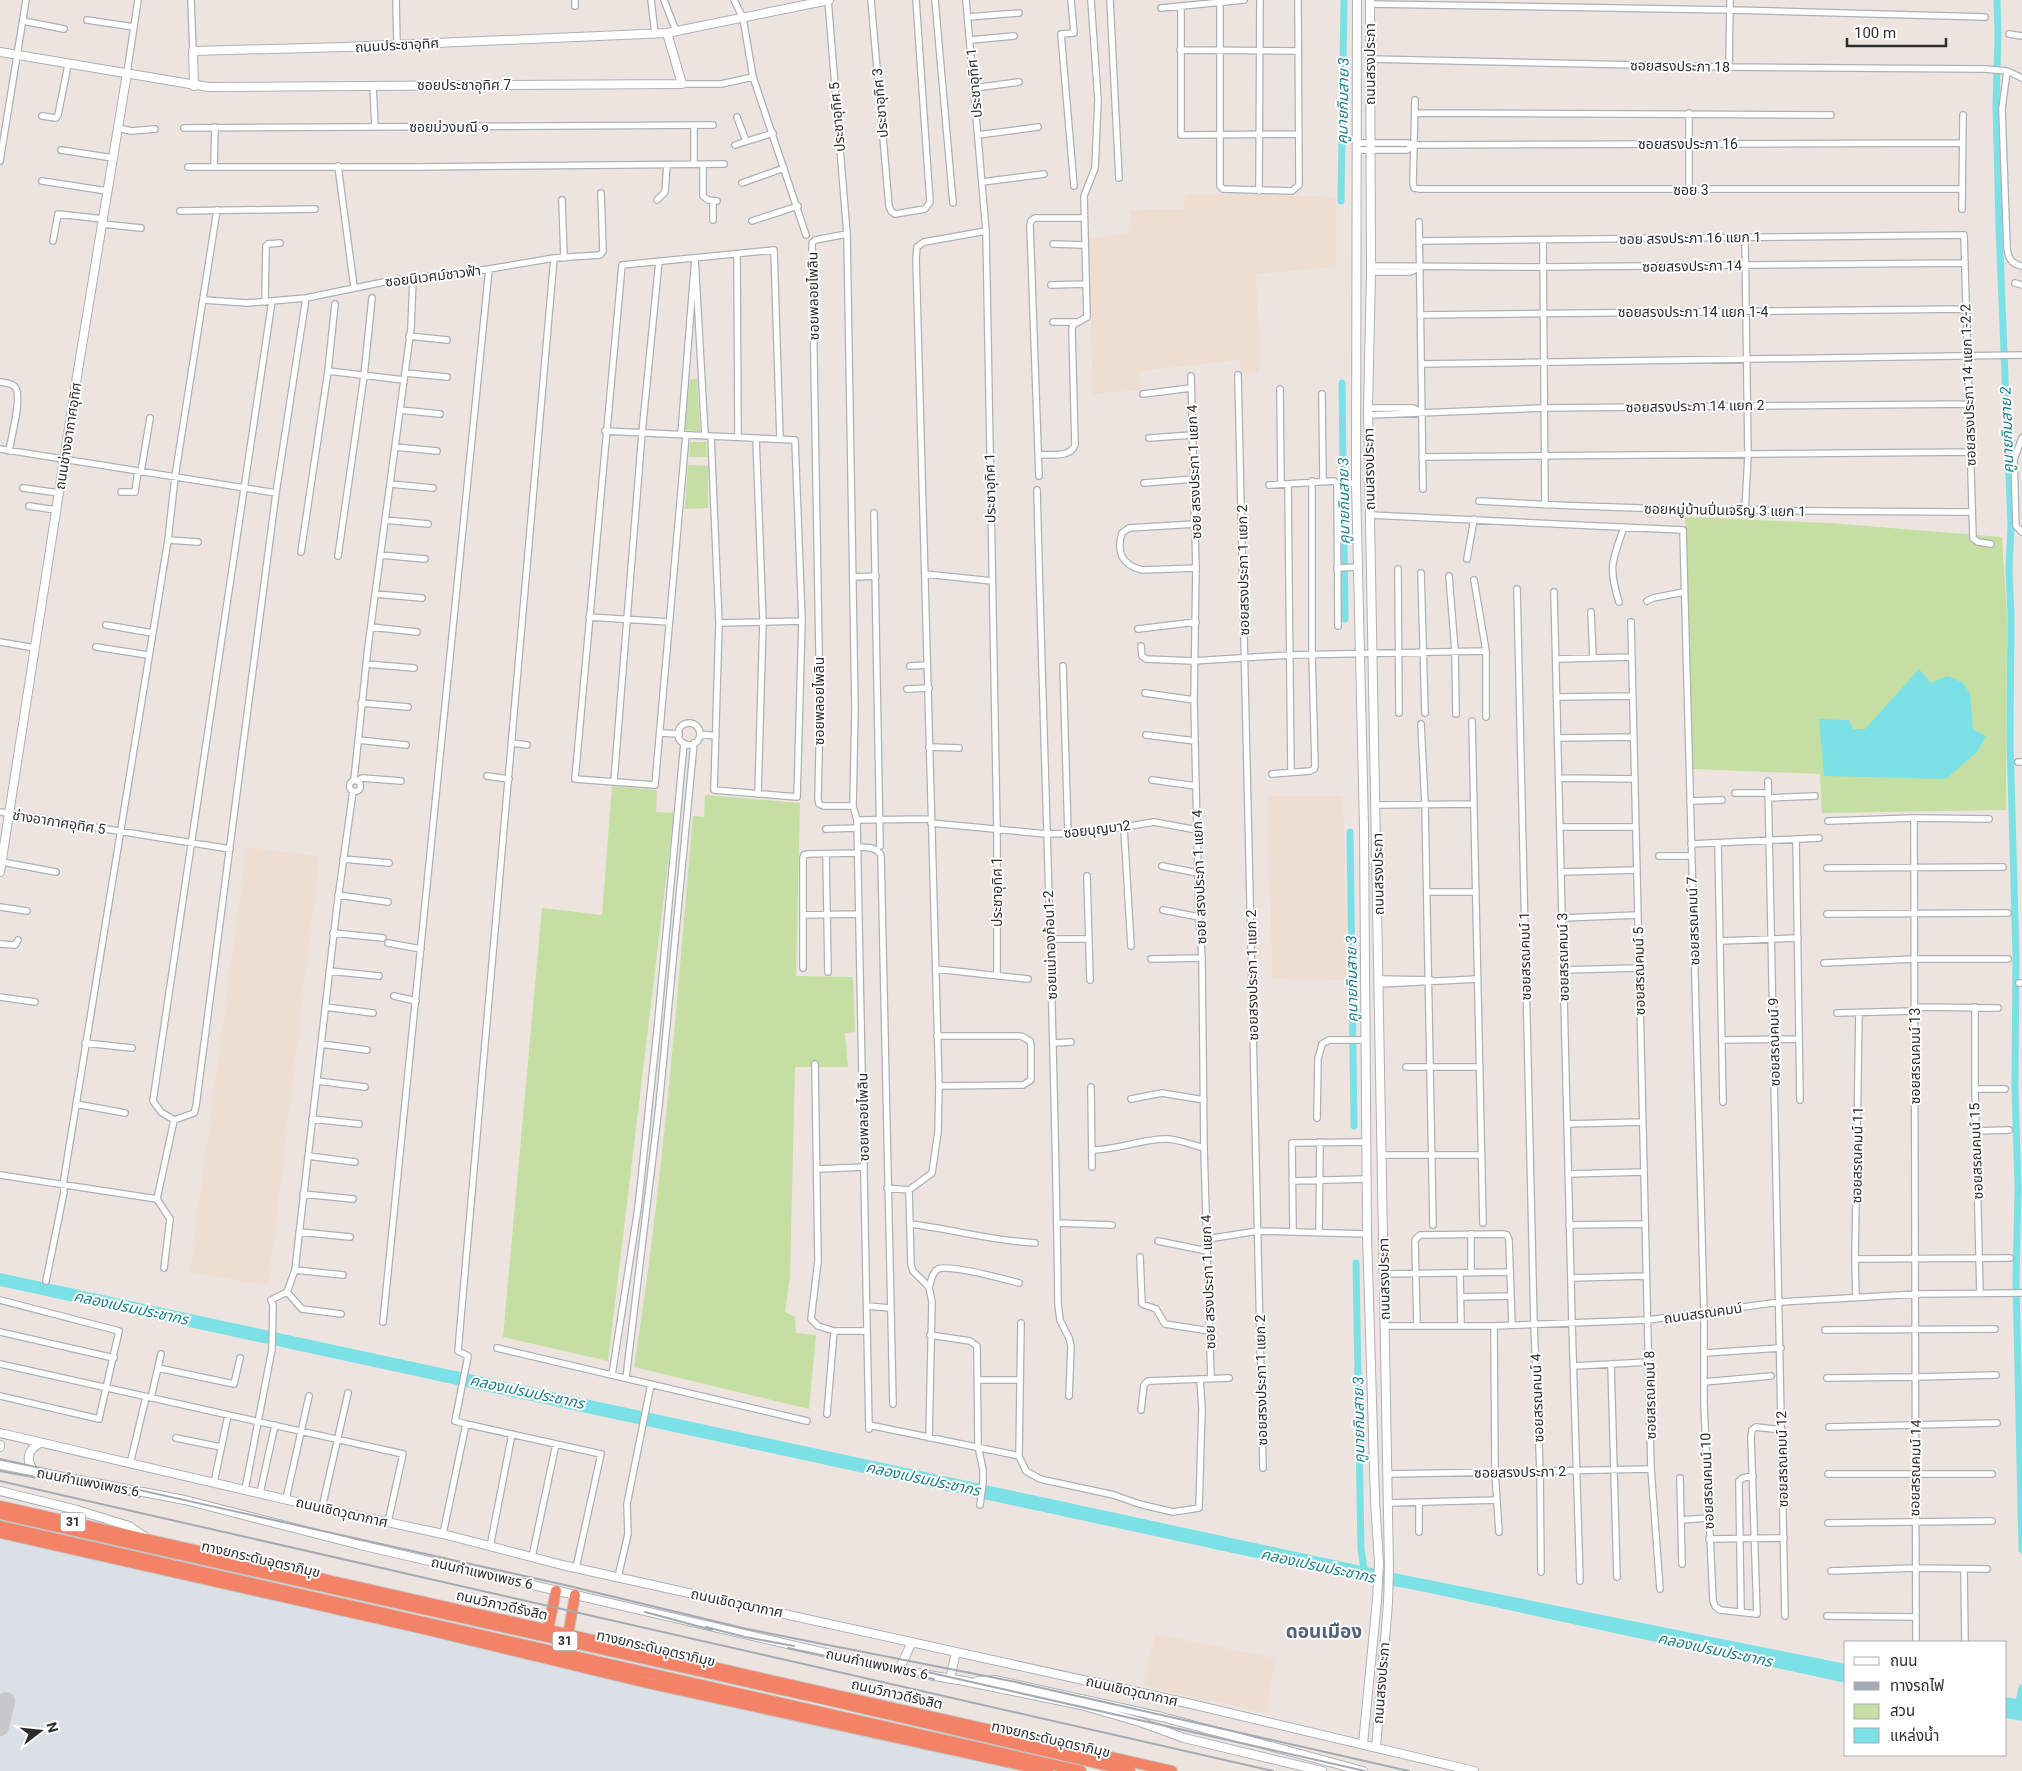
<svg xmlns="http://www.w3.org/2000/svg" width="2022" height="1771" font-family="Roboto,'Noto Sans Thai',sans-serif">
<rect width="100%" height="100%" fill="#ede4e0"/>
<path fill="#edded1" d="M1253 194 1336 197V267L1256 274 1259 372 1241 374 1240 360 1139 371 1140 390 1093 394 1088 239 1130 232 1131 210 1184 209 1185 195Z
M1269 796H1343L1348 980 1272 979Z
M247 847 319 856 268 1286 190 1272Z
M1155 1634 1275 1658 1266 1713 1144 1686Z"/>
<path fill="#dbdfe6" d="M0 1539 420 1633 1030 1771H0Z"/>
<path fill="#c4dfa1" d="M690 379H697L700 431 684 430Z
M690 442H706L707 457H689Z
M688 465 708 466V508L685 509Z
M1685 517 1829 523 2002 537 2007 616 2006 810 1822 813 1820 774 1693 769Z
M612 786 657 790 656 812 674 813 608 1361 503 1337 542 908 602 915Z
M705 795 800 803 796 976 853 977 855 1032 845 1033 848 1067H795L790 1277 785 1312 795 1317 796 1333 816 1335 809 1409 634 1367C663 1184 677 1000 693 816L704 817Z"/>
<path fill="#7ce1e6" d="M1919 669 1931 683 1947 676 1962 682 1970 693 1973 729 1986 736 1977 752 1946 779 1824 776 1819 719 1849 720 1853 729H1865Z
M0 1273 1399 1574 1846 1664V1683L1411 1589 1367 1582 0 1286Z
M2006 1697 2022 1700V1721L2006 1718Z"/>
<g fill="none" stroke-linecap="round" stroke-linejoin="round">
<path stroke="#7ce1e6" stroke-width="7" d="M1997 0 1998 35 1996 105 1999 227 2011 526 2009 570 2011 615 2010 739 2016 956 2015 1087 2018 1188 2016 1282 2022 1550
M1341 201 1344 0
M1342 383 1345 619
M1350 832 1354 1126
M1356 1263 1361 1549 1365 1575
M2018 1707 2022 1688"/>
<path stroke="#c8c7ca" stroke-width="18" d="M0 1727 6 1701"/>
<g stroke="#acb1b7" stroke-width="8">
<path id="street" d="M191 0 193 51
M396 0 397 45
M575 0V6
M651 0 655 33
M664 0 676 31
M734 0 743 18 753 77 806 235
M828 0 847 234 855 709 853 806 857 820 869 1429
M871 0 889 206 891 211 895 214 925 209 930 202 916 0
M935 0 953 203
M966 0 986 231 997 830V976
M1071 0 1074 33 1061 34 1074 186
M1110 0 1119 178
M1220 2V186L1223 189 1292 191 1299 185 1298 0
M1370 4 1731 10 1985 17
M1181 6V135L1299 134
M1161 8 1244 0
M968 17 1019 13
M87 20 134 27
M23 21 64 29
M2009 34 2022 36
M970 40 1014 36
M1180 50 1298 51
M1369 59 1729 67 1985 69 2007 71 2022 78
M1729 67 1730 0
M2007 71 2002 109 2007 247C2008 258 2011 264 2022 266
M127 73 138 0
M682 84H721L753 77
M373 86 375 127
M974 88 1019 82
M1415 100 1413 183 1414 188 1420 189H1962
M1415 113 1831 115
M42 116 56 118 58 115 68 65
M737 117 746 141
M118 128 131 131 155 129
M184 128 713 125
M978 135 1038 127
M1357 143H1408L1414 145 1962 143
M735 145 773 133
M61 150 113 158
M1356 150H1407L1414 145
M0 161 26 0
M694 165V126
M703 165V196L708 200 717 201
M338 166 354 287
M188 167H417L724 164
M214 167 215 127
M42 181 107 191
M982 182 1044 174
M742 183 784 168
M1689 190V113
M1259 191 1260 0
M562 200 564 258
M657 200 665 192 667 165
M1962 209 1963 115
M180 211 315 209
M713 220V201
M752 221 798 206
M1419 222 1423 489
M102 224 141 228
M847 234 815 240 812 243 820 710 818 799 819 804 824 806H853
M1543 240 1545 505
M53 241 58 214 103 219
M1420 241 1964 235 1973 538 1978 542 1991 544
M1053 244 1084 245
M737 254 738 437
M1371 266 1542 267 1965 263
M1371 272H1410L1419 268
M2015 283 2022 285
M1051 285 1086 284
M204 300 247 303 306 298 389 281 489 269 554 258 600 255 603 251 601 193
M272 301 153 1101 161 1112 174 1120 194 1113 196 1106 276 493 306 298
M265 302 266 246 268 244 280 243
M1420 315 1965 309
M1053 322H1076
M409 336 447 340
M1421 364 2022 355
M328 371 404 380
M405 373 447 377
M1238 375 1263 1468
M1191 376 1196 568 1194 700 1199 917 1202 958 1204 1148 1211 1379
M0 382C5 383 12 383 15 387 23 396 11 438 9 451
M1280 389 1281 484
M1143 394 1191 388
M1322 394 1323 481
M1368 408H1413L1422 412
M400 410 440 414
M1369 415 1544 408 1968 404
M605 431 795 440 802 621 797 797 714 790 719 623 711 436
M681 434 695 258 705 436
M686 435 655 785 575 779 622 265 774 250 780 439
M756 438 763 621 758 794
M1149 438 1192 435
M2022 438 2014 459 2016 526 2022 532
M395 447 437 451
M0 449 276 493
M1039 455C1051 454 1070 458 1075 445L1072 329 1073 325 1087 317 1084 196 1095 168 1098 100 1091 0
M1422 457 1971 452
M141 472 150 418
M1039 476 1030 225 1031 221 1035 218H1084
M1144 483 1194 479
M390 484 433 488
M1288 484 1291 772
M1337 484 1338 626
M1269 485 1334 481 1337 484 1356 483
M23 488 59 493
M1037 490C1044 762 1055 1033 1058 1304L1060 1320 1069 1338 1071 1346 1069 1396
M121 492H135L138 471
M1479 501C1643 511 1807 511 1971 512
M29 506 56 510
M1745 511 1748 455 1745 238
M874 513 880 846
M1370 515 1683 530 1704 1313V1404L1713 1601 1715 1606 1720 1610 1757 1614 1751 1437 1752 1430 1756 1427 1782 1430
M385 520 428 524
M1195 524 1129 528 1122 533C1116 552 1122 565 1142 570L1196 568
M168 540 198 542
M301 552 328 371 335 304
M380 555 425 559
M338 556 364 376 372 298
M1467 559 1474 519
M1337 568 1358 567
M1398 569 1399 713
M1421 573 1425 713
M925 574 992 581
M1449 576 1455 651 1456 714
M853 577 876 576
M1474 580 1486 651V717
M1517 589 1534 1324 1540 1471 1541 1572
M1554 592 1572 1323 1580 1581
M375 594 422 598
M1647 601 1653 598 1684 592
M1619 602C1608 566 1612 562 1624 527
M1591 612 1593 658
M589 617 669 622
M1631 622 1651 1469 1660 1589
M719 623 802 621
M106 625 152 633
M371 627 417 632
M1138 629 1196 622
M0 642 35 648
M1141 646 1142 656 1146 659 1193 661 1290 655 1486 651
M96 647 148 655
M1556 659 1632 657
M366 664 414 668
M910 666 927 665
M1063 666 1068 834
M907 689 929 688
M1145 693 1194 700
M1557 697 1633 696
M361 703 408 707
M1472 721 1483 1223
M678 734a11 11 0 1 1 22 0a11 11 0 1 1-22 0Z
M1421 724 1425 804 1433 1225
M660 733 679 734
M700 734 716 736
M1146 735 1195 741
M1558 738 1634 737
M358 740 406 745
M512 743 527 745
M929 747 959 748
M2018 762H2022
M1272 774 1310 771 1314 769 1315 765 1312 654V481
M487 776 509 779
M1559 778 1635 779
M354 780 368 647 411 328 413 278
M1152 780 1196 786
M349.5 786a5.5 5.5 0 1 1 11 0a5.5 5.5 0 1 1-11 0Z
M358 781 362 778 401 781
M614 781 642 433 659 261
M1768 781 1785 1616
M1735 793H1768
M1768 798 1815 796
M1690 801 1722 800
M1377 805 1474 804
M0 812 230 849
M1914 818 1916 1642
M857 820 931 819
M1828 821 1914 818 1989 819
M931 823 1046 834 1088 833 1154 822 1197 830
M1560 827H1636
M1124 828 1131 946
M826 829 857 828
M1796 839 1800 1100
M1718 843 1723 1102
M1691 844 1819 838
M858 847C866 848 876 846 881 855L893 1404
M826 854 828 972
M1659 856H1691
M343 859 389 863
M2 862 56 872
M1162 866 1198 873
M1827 868 2003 867
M1561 872 1637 870
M1087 876 1090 980
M1427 892H1476
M338 895 388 902
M0 907 27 911
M1163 910 1199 917
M1827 914 2008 913
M803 915 859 914
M1562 918 1638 915
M333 933 383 938
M1051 939H1088
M1720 941 1798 938
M388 943 421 949
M0 944 15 945 18 940
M1151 959 1202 958
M1824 963 1915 959H2008
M803 968V858L804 855 808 854 858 853
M936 969 1028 979
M1563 970 1638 968
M329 971 379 976
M1379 979 1431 980
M2019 983H2022
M1379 984 1478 979
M394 996 416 1001
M0 997 35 1002
M325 1007 373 1013
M1914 1007 1998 1008
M1975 1007V1089L1980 1294
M1837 1013 1914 1011
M937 1036H1021L1030 1041 1031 1046V1080L1023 1085 939 1086
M1722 1040 1799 1039
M85 1043 132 1048
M1053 1043 1071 1042
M321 1044 367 1050
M815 1064 818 1261 811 1319 818 1326 834 1331 827 1414
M1406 1067H1480
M317 1081 365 1087
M1091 1087 1092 1167
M1975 1089H2005
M1131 1099 1162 1093 1204 1100
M76 1104 125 1113
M1317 1118 1318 1059 1322 1044 1329 1040H1365
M312 1119 359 1124
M1567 1124 1642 1122
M1976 1131 2009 1130
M1092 1150C1118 1150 1141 1139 1166 1139 1178 1139 1192 1145 1204 1148
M1382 1155H1481
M308 1156 355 1162
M818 1169 864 1167
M1568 1174 1643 1172
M0 1175 157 1199
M1292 1181 1367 1179
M887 1188 909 1190
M303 1194 353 1199
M1057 1223 1112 1225
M910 1224C952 1229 993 1241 1035 1243
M1569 1225 1644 1224
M299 1232 350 1237
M1293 1232 1292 1143 1367 1142
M1319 1233 1320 1142
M1207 1239 1258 1231 1367 1234
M1158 1241 1207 1251
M1140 1257 1142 1304 1156 1309 1165 1324 1210 1331
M1855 1259 2010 1258
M164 1268 170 1219 157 1199 174 1120
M295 1270 343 1275
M1460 1273 1461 1326
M1471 1273V1234
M1384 1274 1510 1272
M1571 1278 1646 1276
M46 1281 64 1192 63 1185 168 540 175 477 217 210
M929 1287C931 1282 932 1272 938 1269 950 1264 1004 1279 1019 1283
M287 1292 302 1309 341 1314
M1461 1297 1511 1296
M1856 1297 1855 1259 1859 1013
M0 1300 119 1331 99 1419 0 1396
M867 1306 890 1308
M383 1322 489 269
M1385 1326H1494L1648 1320 1780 1302 1917 1294 2022 1293
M1417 1326 1415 1240 1420 1235 1503 1234 1507 1235 1509 1240 1512 1325
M1494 1326 1495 1472 1499 1532
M1825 1330 1995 1329
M834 1331H867
M0 1332 114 1358
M930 1335 970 1341 977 1346 978 1446 983 1470V1483L980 1505
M497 1348 807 1421
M1705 1353 1781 1348
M0 1364 403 1454 388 1522
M1611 1364 1617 1577
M1574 1366 1649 1362
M158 1368 234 1384 240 1358
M612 1375 638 1208 657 1031 684 743
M626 1378 659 1106 694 743
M1827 1378 1916 1377 1996 1375
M978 1380H1020
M1704 1382 1771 1376
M151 1398 161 1354
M1141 1410 1144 1385 1148 1381 1229 1378
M466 1424 455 1421 468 1356 458 1351 554 258
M869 1425 1010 1454 1019 1456 1026 1471 1040 1479 1114 1495 1139 1504 1173 1512 1199 1508 1202 1409 1200 1379
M1829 1427 1997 1423
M176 1438 221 1447
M929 1438 932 1302 929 1287 913 1271 911 1265 909 1190 932 1173 938 1132 939 1086 916 258 917 247 924 242 986 231
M1019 1456 1021 1323
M130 1464 146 1397
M1388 1474 1651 1469
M1828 1474H1992
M1680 1478 1682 1564
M214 1483 228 1415
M245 1490 272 1349 273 1305 271 1300 287 1292 295 1270 337 906 353 791
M260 1493 275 1425
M286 1499 309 1396
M1388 1503 1497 1500
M1419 1503V1532
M322 1508 348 1393
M1681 1520 1708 1518
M1828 1523 1992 1521
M443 1534 466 1424 601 1454 576 1568
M1709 1539 1784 1538
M490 1547 512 1434
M532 1557 556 1444
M1964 1570 1965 1642
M1831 1571 1915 1568 1987 1569
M618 1577 628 1534 627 1504 651 1384
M1741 1612 1739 1486V1481L1743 1478 1753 1476
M1827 1616 1915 1617"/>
</g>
<g stroke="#acb1b7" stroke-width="10">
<path id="secondary" d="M1357 0 1356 483 1364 827 1367 1234 1375 1501 1379 1563 1377 1600 1363 1744
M1370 0 1371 272 1368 408 1389 1568 1388 1603 1376 1747
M0 52 208 87 682 84 667 33
M194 86 193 51 345 47 667 33 829 0
M0 872 78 370 127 73
M0 1433 322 1508 443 1534 562 1565 1187 1703 1474 1771
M0 1445V1447
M0 1465 185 1500 360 1545 899 1670 964 1681 1081 1705 1140 1722 1184 1738 1322 1771
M35 1472C25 1461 27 1450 40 1443
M0 1491 77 1510 129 1526 145 1537
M899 1670 912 1642
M950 1679 956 1652
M978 1681 995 1680 1162 1717 1363 1771"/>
</g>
<g stroke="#c4c4c4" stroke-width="12">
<path id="highway" d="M0 1506 1172 1771
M0 1514 823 1699 1130 1771
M0 1526 1081 1771
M1 1533 424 1629 647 1683 1048 1771
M548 1630 556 1591
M568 1635 575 1595"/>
</g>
<use href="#street" stroke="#fff" stroke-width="5.5"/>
<use href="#secondary" stroke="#fff" stroke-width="8"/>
<use href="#highway" stroke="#f28366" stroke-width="10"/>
<path stroke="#a3aab5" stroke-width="2" d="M0 1459 565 1585 747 1629 1011 1681 1409 1771
M0 1471 140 1497
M0 1481 1273 1771
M645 1612 712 1630
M706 1627 745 1637 794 1646
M788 1648 934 1679
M927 1672 1365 1771"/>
</g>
<g text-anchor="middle" stroke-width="4" stroke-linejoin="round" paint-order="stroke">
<g fill="#fff" stroke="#6b6b6b" stroke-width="1">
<rect x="60.5" y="1512.5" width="25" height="19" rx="4"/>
<rect x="552.5" y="1631.5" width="25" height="19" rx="4"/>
</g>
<g font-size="12" font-weight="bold" fill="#2c2c2c">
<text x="73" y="1526">31</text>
<text x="565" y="1645">31</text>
</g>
<g font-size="14" fill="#2c2c2c" stroke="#fff">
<text transform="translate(397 45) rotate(-3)" y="5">ถนนประชาอุทิศ</text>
<text transform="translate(1370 64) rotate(-90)" y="5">ถนนสรงประภา</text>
<text transform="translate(1680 66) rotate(1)" y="5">ซอยสรงประภา 18</text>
<text transform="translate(974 83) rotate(-95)" y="5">ประชาอุทิศ 1</text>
<text x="464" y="90">ซอยประชาอุทิศ 7</text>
<text transform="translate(880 103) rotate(-95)" y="5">ประชาอุทิศ 3</text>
<text transform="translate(837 117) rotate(-95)" y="5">ประชาอุทิศ 5</text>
<text x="449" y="132">ซอยม่วงมณี ๑</text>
<text x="1688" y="149">ซอยสรงประภา 16</text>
<text x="1691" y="195">ซอย 3</text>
<text transform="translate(1690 238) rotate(-1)" y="5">ซอย สรงประภา 16 แยก 1</text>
<text transform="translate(1692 266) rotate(-1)" y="5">ซอยสรงประภา 14</text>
<text transform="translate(433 276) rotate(-7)" y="5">ซอยนิเวศม์ชาวฟ้า</text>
<text transform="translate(813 296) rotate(-91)" y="5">ซอยพลอยไพลิน</text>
<text x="1693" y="317">ซอยสรงประภา 14 แยก 1-4</text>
<text transform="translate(1968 385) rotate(-92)" y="5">ซอยสรงประภา 14 แยก 1-2-2</text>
<text transform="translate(1695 406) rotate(-1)" y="5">ซอยสรงประภา 14 แยก 2</text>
<text transform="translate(68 436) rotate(-81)" y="5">ถนนช่างอากาศอุทิศ</text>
<text transform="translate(1369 469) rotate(-91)" y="5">ถนนสรงประภา</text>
<text transform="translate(1194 472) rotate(-92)" y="5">ซอย สรงประภา 1 แยก 4</text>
<text transform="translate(990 488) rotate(-91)" y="5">ประชาอุทิศ 1</text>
<text transform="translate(1725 510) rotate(1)" y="5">ซอยหมู่บ้านปิ่นเจริญ 3 แยก 1</text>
<text transform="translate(1243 570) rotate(-91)" y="5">ซอยสรงประภา 1 แยก 2</text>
<text transform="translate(819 701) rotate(-90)" y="5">ซอยพลอยไพลิน</text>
<text transform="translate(59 822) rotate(9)" y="5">ช่างอากาศอุทิศ 5</text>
<text transform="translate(1097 829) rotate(-7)" y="5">ซอยบุญมา2</text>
<text transform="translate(1378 874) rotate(-91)" y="5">ถนนสรงประภา</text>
<text transform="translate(1199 877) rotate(-92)" y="5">ซอย สรงประภา 1 แยก 4</text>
<text transform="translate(997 892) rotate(-90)" y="5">ประชาอุทิศ 1</text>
<text transform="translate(1693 921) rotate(-92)" y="5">ซอยสรณคมน์ 7</text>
<text transform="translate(1050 945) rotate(-92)" y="5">ซอยแม่ทองก้อน1-2</text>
<text transform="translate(1525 956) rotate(-91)" y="5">ซอยสรณคมน์ 1</text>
<text transform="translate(1563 957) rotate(-91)" y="5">ซอยสรณคมน์ 3</text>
<text transform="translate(1639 971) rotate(-91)" y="5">ซอยสรณคมน์ 5</text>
<text transform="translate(1252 975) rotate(-91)" y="5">ซอยสรงประภา 1 แยก 2</text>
<text transform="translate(1774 1042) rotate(-91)" y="5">ซอยสรณคมน์ 9</text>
<text transform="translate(1915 1056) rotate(-90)" y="5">ซอยสรณคมน์ 13</text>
<text transform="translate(863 1117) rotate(-91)" y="5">ซอยพลอยไพลิน</text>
<text transform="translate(1976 1151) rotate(-92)" y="5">ซอยสรณคมน์ 15</text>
<text transform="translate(1857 1155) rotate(-89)" y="5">ซอยสรณคมน์ 11</text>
<text transform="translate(1384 1279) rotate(-91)" y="5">ถนนสรงประภา</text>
<text transform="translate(1208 1282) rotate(-92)" y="5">ซอย สรงประภา 1 แยก 4</text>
<text transform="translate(1703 1313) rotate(-8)" y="5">ถนนสรณคมน์</text>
<text transform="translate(1261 1380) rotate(-91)" y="5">ซอยสรงประภา 1 แยก 2</text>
<text transform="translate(1650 1395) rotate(-91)" y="5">ซอยสรณคมน์ 8</text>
<text transform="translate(1537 1398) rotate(-92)" y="5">ซอยสรณคมน์ 4</text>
<text transform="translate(1782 1459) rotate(-91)" y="5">ซอยสรณคมน์ 12</text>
<text transform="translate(1915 1468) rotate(-89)" y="5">ซอยสรณคมน์ 14</text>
<text transform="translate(1520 1472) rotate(-1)" y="5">ซอยสรงประภา 2</text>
<text transform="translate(1707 1481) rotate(-92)" y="5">ซอยสรณคมน์ 10</text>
<text transform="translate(88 1482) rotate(11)" y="5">ถนนกำแพงเพชร 6</text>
<text transform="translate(342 1512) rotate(13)" y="5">ถนนเชิดวุฒากาศ</text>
<text transform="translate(261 1559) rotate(13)" y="5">ทางยกระดับอุตราภิมุข</text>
<text transform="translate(482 1573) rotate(13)" y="5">ถนนกำแพงเพชร 6</text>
<text transform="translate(737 1603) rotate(12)" y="5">ถนนเชิดวุฒากาศ</text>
<text transform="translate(502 1605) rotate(13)" y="5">ถนนวิภาวดีรังสิต</text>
<text transform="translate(656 1648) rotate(13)" y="5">ทางยกระดับอุตราภิมุข</text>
<text transform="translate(877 1664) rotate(12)" y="5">ถนนกำแพงเพชร 6</text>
<text transform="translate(1381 1683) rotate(-85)" y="5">ถนนสรงประภา</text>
<text transform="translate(1132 1691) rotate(13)" y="5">ถนนเชิดวุฒากาศ</text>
<text transform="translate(897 1694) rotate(13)" y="5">ถนนวิภาวดีรังสิต</text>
<text transform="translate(1051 1739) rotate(13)" y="5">ทางยกระดับอุตราภิมุข</text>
</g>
<g font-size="15" font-style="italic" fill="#187f8d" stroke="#fff">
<text transform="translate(1343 101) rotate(-89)" y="5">คูนายกิมสาย 3</text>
<text transform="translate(2007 430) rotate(-92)" y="5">คูนายกิมสาย 2</text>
<text transform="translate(1344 501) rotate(-91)" y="5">คูนายกิมสาย 3</text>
<text transform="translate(1352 979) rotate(-91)" y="5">คูนายกิมสาย 3</text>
<text transform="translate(131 1308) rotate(12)" y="5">คลองเปรมประชากร</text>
<text transform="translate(527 1392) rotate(12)" y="5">คลองเปรมประชากร</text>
<text transform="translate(1359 1420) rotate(-91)" y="5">คูนายกิมสาย 3</text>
<text transform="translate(923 1479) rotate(12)" y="5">คลองเปรมประชากร</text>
<text transform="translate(1318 1566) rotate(12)" y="5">คลองเปรมประชากร</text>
<text transform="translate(1715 1650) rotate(12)" y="5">คลองเปรมประชากร</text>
</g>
<g font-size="19" font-weight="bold" fill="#50617a" stroke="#fff">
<text x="1324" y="1638">ดอนเมือง</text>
</g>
</g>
<rect x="1844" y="1641" width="162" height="115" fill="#ffffff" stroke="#ababab"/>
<rect x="1854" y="1657" width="25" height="8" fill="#ffffff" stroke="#ababab"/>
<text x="1890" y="1666" font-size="15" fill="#2c2c2c">ถนน</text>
<rect x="1854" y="1682" width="25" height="8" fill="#a3aab5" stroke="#ababab"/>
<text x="1890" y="1691" font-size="15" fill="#2c2c2c">ทางรถไฟ</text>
<rect x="1854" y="1704" width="25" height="15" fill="#c4dfa1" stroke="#ababab"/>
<text x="1890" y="1716" font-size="15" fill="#2c2c2c">สวน</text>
<rect x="1854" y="1728" width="25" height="15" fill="#7ce1e6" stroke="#ababab"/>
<text x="1890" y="1741" font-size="15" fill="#2c2c2c">แหล่งน้ำ</text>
<g transform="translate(40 1731) rotate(74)" stroke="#ffffff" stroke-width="4" paint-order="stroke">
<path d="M0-4L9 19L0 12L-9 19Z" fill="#2c2c2c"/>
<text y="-8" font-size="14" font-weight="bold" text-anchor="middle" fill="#2c2c2c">N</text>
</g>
<path d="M1847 38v8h99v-8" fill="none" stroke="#2c2c2c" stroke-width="2.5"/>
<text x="1854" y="38" font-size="15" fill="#2c2c2c" stroke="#ffffff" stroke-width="4" paint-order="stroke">100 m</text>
</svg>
